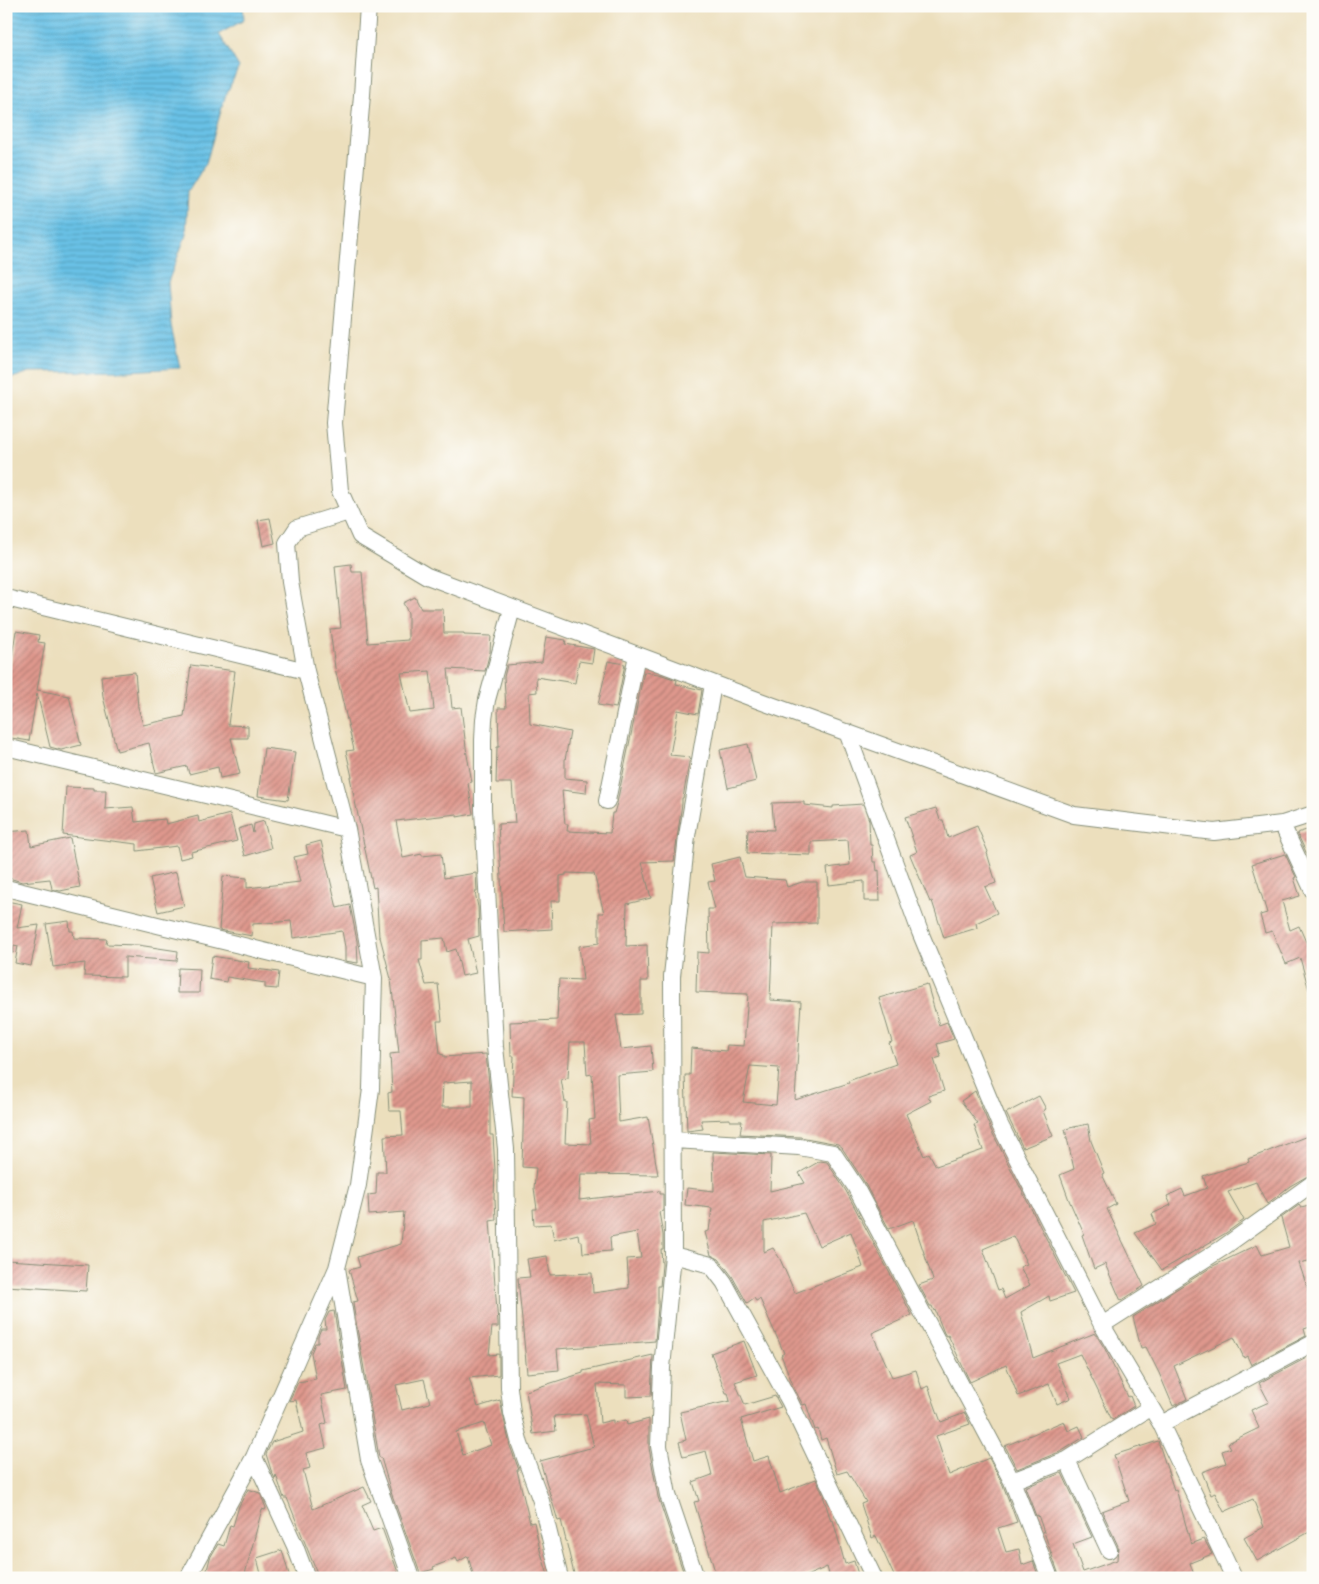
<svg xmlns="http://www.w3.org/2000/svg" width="1319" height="1584" font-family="'IM FELL French Canon',serif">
<defs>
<pattern id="water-rules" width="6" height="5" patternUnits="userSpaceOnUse" patternTransform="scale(1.25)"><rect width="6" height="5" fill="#69c1e6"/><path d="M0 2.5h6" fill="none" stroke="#569ebb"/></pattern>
<pattern id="building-hatch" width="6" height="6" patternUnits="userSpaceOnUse" patternTransform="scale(1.25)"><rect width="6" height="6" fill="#df988d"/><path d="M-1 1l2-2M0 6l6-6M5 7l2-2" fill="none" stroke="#b47d74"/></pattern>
</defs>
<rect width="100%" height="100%" fill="#fdfcf7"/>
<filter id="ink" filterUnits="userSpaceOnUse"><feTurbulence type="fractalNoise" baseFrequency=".02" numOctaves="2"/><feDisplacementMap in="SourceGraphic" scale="10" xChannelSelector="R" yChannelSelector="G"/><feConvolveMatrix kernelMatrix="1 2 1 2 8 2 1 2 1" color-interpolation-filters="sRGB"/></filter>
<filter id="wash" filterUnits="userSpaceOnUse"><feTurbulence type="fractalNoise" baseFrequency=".0096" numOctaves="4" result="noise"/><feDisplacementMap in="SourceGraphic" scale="20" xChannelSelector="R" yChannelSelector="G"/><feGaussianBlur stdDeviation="1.12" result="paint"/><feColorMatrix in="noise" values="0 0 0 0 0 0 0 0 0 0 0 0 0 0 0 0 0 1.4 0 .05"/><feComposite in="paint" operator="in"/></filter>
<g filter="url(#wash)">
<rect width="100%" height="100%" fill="#ecdfbd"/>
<path fill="url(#water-rules)" stroke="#447f8d" d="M6 6H243L244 20 219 34 239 67 225 97 206 163 188 192 186 235 168 282 171 325 180 368 127 371 30 372 6 380Z"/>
<g id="blocks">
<path fill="url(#building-hatch)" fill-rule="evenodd" d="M270 518 275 543 263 546 258 520Z
M351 564 352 572H362L368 643 408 640V613L403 603 415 597 421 609H443L444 633H464V635L491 636 490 652 485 671 448 669 452 708 461 707 467 755 472 782 468 783 473 814 457 817V814L396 821 403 858 422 854V856L441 854 444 878 476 873 477 892H475L478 907 479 936 468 939 476 973 462 976 456 949 447 952 444 938 422 940V960H419L426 985 438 984 442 1021H437L440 1054 444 1055V1057L486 1054 490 1094V1135H493L495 1170 494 1199H495L496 1220 490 1221 498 1323V1327H492L489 1355 499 1354V1375L469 1378 478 1407 500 1400 510 1446 519 1470H517L530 1523 534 1522 540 1550 549 1578H474L468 1556 458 1562 456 1558 433 1567 434 1569 420 1573 391 1492 381 1458 379 1457 354 1310 353 1302 358 1301 349 1270 360 1267 357 1257 401 1244 404 1212 369 1215 368 1195 376 1194 377 1172H386L384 1136 403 1135 401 1111H389L388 1093 392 1092 390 1054 399 1053 391 979 380 937H379L376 887 373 888 350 777H352L346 751 354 750 335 668 330 629 341 628 335 566ZM430 671 434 710 410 713 401 673ZM472 1081V1107H442L443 1083ZM424 1379 430 1403 402 1410 396 1385ZM484 1423 491 1445 463 1455 456 1432Z
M16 631 39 635 38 642 45 643 37 690 69 696 81 745 61 750 50 747 37 693 29 741 6 737V680L8 681Z
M546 637 566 640 565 644 594 649 592 663 579 661 575 683 536 677 537 692 529 693 530 724 570 732 565 760V778L587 780 586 793 562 790 565 824H568L567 831 610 833 612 813H614L617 803 644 672 659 674 677 680 676 684 702 690 698 714 678 710 670 755 690 757 683 798H682V803L674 861 642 862 651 898 627 904 626 946 647 945 648 981H641V1014L616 1015 621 1049 651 1046 653 1072 617 1075 619 1122 648 1117 658 1175 581 1174 579 1200 660 1191V1194H663V1211L659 1212 663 1235V1249H661L662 1265 660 1286H658V1307L655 1341 557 1349 559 1370 527 1373 518 1278 530 1277 527 1259 547 1256 550 1275 592 1273 593 1293 629 1288 627 1259 641 1258 637 1232 610 1237 611 1251 583 1253 582 1241H579L578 1234 554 1240 551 1224 534 1225 533 1209H537L534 1188 536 1168 522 1167 524 1097 512 1096 514 1056H511L510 1022 557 1020 559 979 583 980 579 946 599 943V913H604L594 874 566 873V875L560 876V901H551L552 929 504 932 498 824 515 823 512 783H496L497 747H499L498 708H506L504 677 507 665 542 662ZM570 1042H585L587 1075 592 1074 595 1119 589 1120 591 1144 565 1143 567 1102H565L561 1079 568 1078Z
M608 661 625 664 616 708 598 705Z
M191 665 235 671 228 725 248 726V738H231L240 774 220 778 218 767 189 774 187 766 156 773 149 743 117 751 103 697 101 676 135 672 138 707 143 725 184 716Z
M748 744 756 781 728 788 720 750Z
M264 748 295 752 288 800 258 796Z
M66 787 94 788V790H106L105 809 133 807 135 822 165 819 166 824 198 816 199 822 230 814 237 841 191 852 192 856 180 859 177 846 137 851V844L63 835Z
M804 802V805L833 808V806L863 804 869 820 870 845H872L873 862H876L877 871 879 870 880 901H864V881L829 885 827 868 850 865 848 840 811 842V855L747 853 748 829 774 830 772 803Z
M936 808 940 820H943L948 838 977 826 988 852 987 853 996 883 985 887 997 913 976 923 977 928 944 938 932 901 930 902 910 855 917 852 905 817Z
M264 821 271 848 245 856 238 829 251 825 253 833 254 824Z
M1313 828V867L1297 833Z
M29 830 31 846 70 838 80 887 60 891 52 889 50 879 22 882 9 878 6 832Z
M321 841 337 908 350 905 357 941 358 963 345 961V947L342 931 293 938 291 921 253 924 252 936 219 930 223 876 247 878V888L300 882 294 857 308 854 306 845Z
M1285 854 1296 877 1294 878 1300 896 1282 901 1290 930 1299 926 1313 958V989L1309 990 1300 958 1286 964 1272 931 1265 933 1260 915 1267 913 1252 864Z
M740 857 745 877 785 880 787 887 802 882H817V923L773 924 770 1000 801 1002 795 1100 849 1083 848 1081 896 1064 889 1043 892 1042 879 998 927 984 939 1025 947 1022 954 1039 937 1044 941 1057 934 1059 944 1091 928 1096 931 1101 906 1114 924 1156 929 1153 936 1166 983 1150 974 1125 978 1124 961 1101 975 1091 991 1130 1074 1293 1050 1301 1049 1296 1021 1312 1033 1358 1095 1333 1105 1349 1128 1397 1130 1396 1134 1406 1112 1420 1080 1354 1056 1363 1071 1398 1057 1404 1049 1384 1018 1396 1006 1365 970 1382 948 1335 946 1336 944 1333 935 1310 934 1311 932 1306H930L919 1285 933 1280 913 1220 889 1229 863 1180 842 1148H843L838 1144 800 1137 740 1134 742 1121H730V1119L701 1120 703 1129 687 1131 685 1075H690L691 1048 726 1051 727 1045 744 1046 748 994 696 992 697 952 709 953 708 909H715L708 882 715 881 711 864ZM750 1066 779 1068 776 1105 743 1102ZM1013 1236 1027 1264 1020 1267 1030 1285 1005 1299 1001 1289 998 1290 983 1249Z
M176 872 184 906 158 912 150 878Z
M6 901 22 904 17 928 39 925 31 966 15 963 18 946 14 945 13 953 6 952Z
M69 921 70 931H73L74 938 107 939 106 944 138 945 178 951 177 961 125 957V977L84 976 85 963 53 967 46 924Z
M212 956 249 962 248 968 279 972 277 989 265 988V983L227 977 226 982 209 979Z
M178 968 200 969 199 993H177Z
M1039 1096 1046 1109 1043 1111 1053 1136 1023 1148 1006 1113Z
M1088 1124 1091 1141 1104 1173 1102 1174 1116 1204 1107 1209 1144 1286 1121 1301 1105 1264 1094 1269 1082 1235 1084 1234 1069 1200 1060 1175 1074 1169 1065 1129Z
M1310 1135 1313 1142V1173L1290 1186 1267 1204 1256 1182 1228 1192 1244 1220 1226 1233 1162 1270 1135 1233 1156 1224 1152 1214 1171 1205 1167 1196 1182 1189 1185 1196 1207 1188 1203 1176 1249 1162 1248 1159Z
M713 1152 771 1155 770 1191 805 1183 799 1173 820 1161 827 1162 846 1191 912 1315 872 1333 892 1377 916 1370 922 1389 928 1386 941 1422 965 1413 970 1424 936 1436 949 1475 989 1458 1003 1485 1017 1522 998 1528 1006 1552 1019 1549 1022 1565 1033 1561 1039 1578H895L876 1536 872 1538 861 1504 866 1502 847 1471 837 1474 826 1438 821 1440 818 1429 815 1430 806 1404 803 1405 795 1390 781 1355 784 1353 760 1299 756 1301 754 1298 747 1303 732 1276 719 1259 711 1255 705 1232 709 1231 712 1208 685 1205 687 1188 714 1191ZM804 1213 819 1246 851 1232 863 1267 795 1293 780 1259 773 1248 764 1252V1222Z
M1299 1205 1301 1208 1313 1205V1260L1299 1263 1313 1305V1326L1304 1329 1306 1336 1251 1365 1247 1356 1244 1358 1234 1337 1174 1366 1187 1399 1173 1406 1159 1373 1146 1347 1141 1348 1133 1317 1213 1266 1257 1245 1262 1255 1289 1247 1281 1218Z
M6 1260 88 1265 86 1291 6 1286Z
M334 1311 347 1390 321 1395 327 1423 321 1425 326 1448 306 1453 310 1468 303 1470 313 1509 364 1487 371 1501 362 1505 373 1531 382 1528 400 1578H319L287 1498H284L276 1475 275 1479 271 1470 266 1454 272 1442 303 1432 296 1400 289 1401 298 1382 316 1379 311 1353 315 1343H318V1336L321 1329H326L325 1320 329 1312Z
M744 1341 757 1375 735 1382 745 1405 775 1396 781 1407 741 1419 753 1461 769 1456 780 1493 816 1479 822 1492 831 1521 833 1520 845 1564 854 1561 859 1578H830L827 1567 802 1578H717L694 1502 699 1501 693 1482 712 1475 706 1451 683 1457 679 1442 686 1440 680 1412 730 1401 728 1393H726L711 1353Z
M653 1355 651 1396 626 1397V1385L597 1384 600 1423 613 1420V1423L626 1420 627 1425 649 1419V1448L658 1497 685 1577 575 1578 561 1520 558 1521 540 1461 594 1447 586 1414 554 1416 556 1431 533 1434 526 1391 583 1373V1371Z
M1312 1355 1313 1530 1257 1561 1244 1538 1264 1527 1253 1499 1224 1512 1215 1493 1211 1495 1202 1472 1226 1463 1222 1451 1231 1448 1228 1443 1259 1428 1251 1410 1269 1402 1259 1383Z
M1064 1421 1068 1431 1079 1426 1084 1437 1062 1451 1017 1469 1005 1446Z
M1158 1441 1174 1490 1176 1489 1191 1544 1204 1539 1212 1554 1190 1563 1195 1578H1060L1038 1515 1036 1516 1025 1487 1062 1473 1092 1537 1073 1544 1083 1572 1117 1560 1118 1546 1102 1511 1129 1501 1114 1455Z
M248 1489 260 1493 266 1508 265 1510 262 1509 244 1578H205L210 1558 218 1544 224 1546 230 1525 233 1526 239 1506Z
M282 1550 290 1578H262L257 1558Z"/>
</g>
</g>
<g filter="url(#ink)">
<use href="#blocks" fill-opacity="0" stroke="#868e78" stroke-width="1"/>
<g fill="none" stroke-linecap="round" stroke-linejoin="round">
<g stroke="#868e78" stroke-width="18">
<path id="minor" d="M368 6 362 95 334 423 340 491 360 536 427 576 760 701 1074 815 1214 832 1282 824 1313 814
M6 598 306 671
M512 609 487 700 484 719 483 740V809L495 1047 506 1149 509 1388 512 1413 520 1444 541 1501 560 1578
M847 732 920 932 1000 1125 1102 1325 1161 1424 1234 1578
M6 747 347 829
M607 801 637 655
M1282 824 1313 891
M6 888 374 978
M673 1140 799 1147 833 1153 855 1186 1012 1481 1050 1578
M673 1255 711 1265 724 1282 790 1402 874 1578
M337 1268 369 1460 411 1578
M1102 1325 1221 1249 1313 1183
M1161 1424 1313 1343
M254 1457 295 1546 307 1578
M1067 1460 1109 1550
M1012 1481 1067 1460 1151 1407
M188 1578 254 1457 337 1268 358 1185 371 1089 374 978 347 829 306 671 290 582 287 543 297 528 349 512
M696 1578 668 1495 659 1446 662 1368 673 1255 672 976 687 836 713 684"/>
</g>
<use href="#minor" stroke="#fff" stroke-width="16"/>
</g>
</g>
<rect width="1319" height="1584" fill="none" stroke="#fdfcf7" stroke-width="25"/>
</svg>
